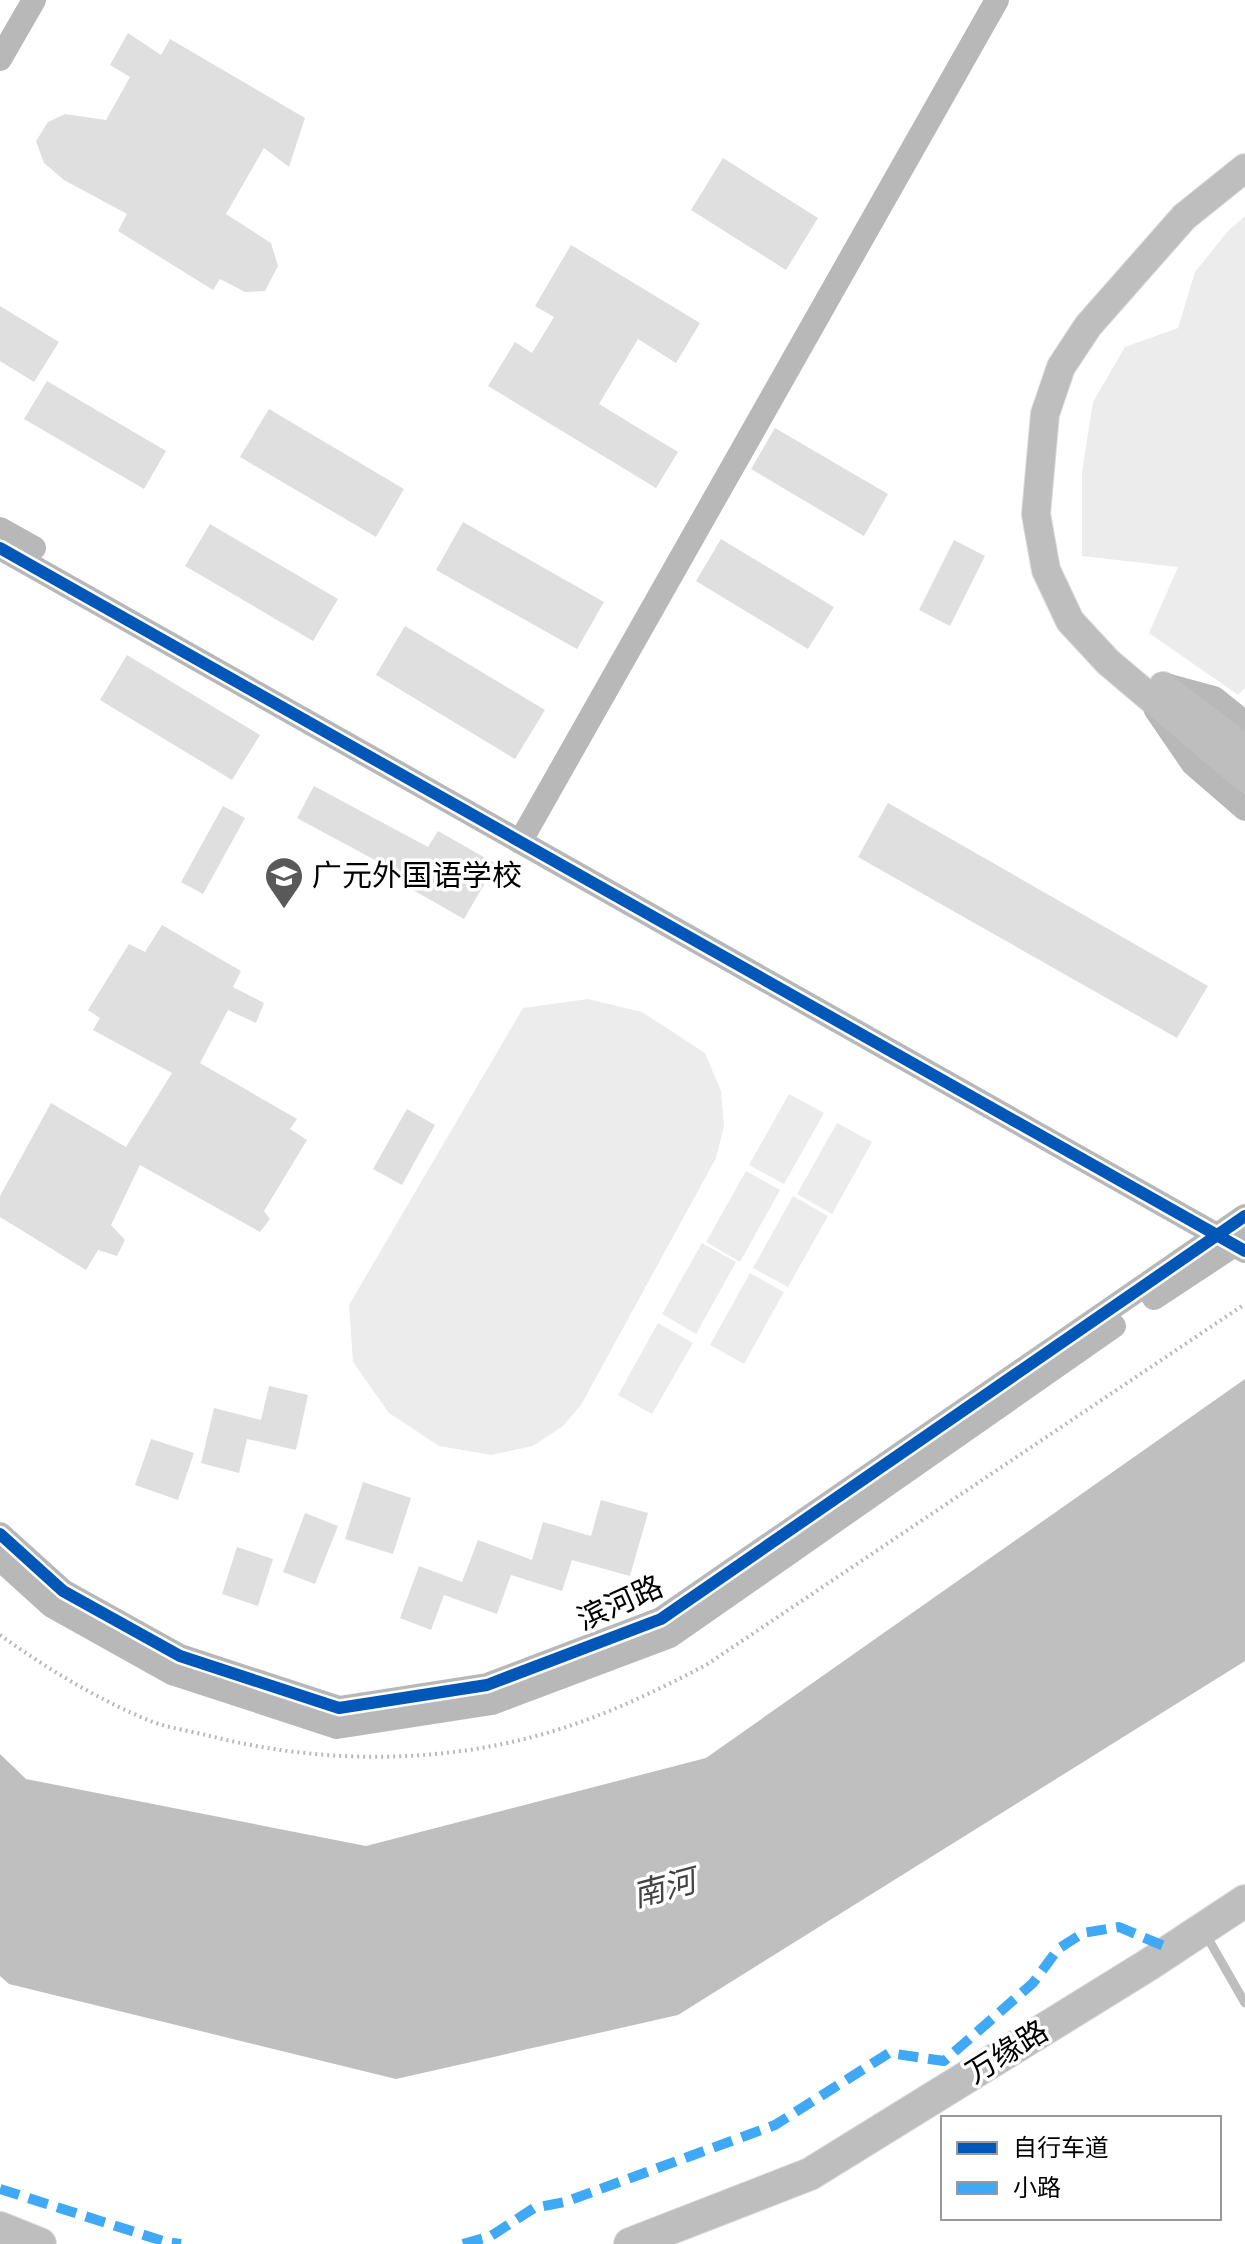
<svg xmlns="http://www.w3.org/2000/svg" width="1245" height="2244" font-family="Commissioner,'Noto Sans SC',sans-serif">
<rect width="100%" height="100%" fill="#fff"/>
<path fill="#ececec" d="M1245 216V688L1238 695 1149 633 1178 567 1082 556V472L1093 402 1125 347 1178 328 1195 272 1228 231Z
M588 999 642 1012 705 1053 721 1091 724 1126 716 1158 581 1405 563 1426 533 1446 491 1455 439 1446 389 1413 353 1362 349 1305 523 1008Z
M789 1094 824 1113 784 1184 749 1165Z
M837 1123 872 1142 832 1214 797 1194Z
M746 1171 780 1190 740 1262 706 1242Z
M793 1196 828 1216 788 1287 753 1268Z
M702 1243 736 1262 696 1334 662 1314Z
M750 1273 784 1292 744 1364 710 1345Z
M658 1323 693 1343 652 1414 618 1395Z"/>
<path fill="#bfbfbf" d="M1245 1379V1661L678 2015 396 2079 9 1984 0 1976V1754L26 1779 366 1846 706 1758Z"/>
<path fill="#dfdfdf" d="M128 33 161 55 170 39 305 118 289 167 264 148 226 214 271 243 278 266 265 291 245 292 220 279 213 290 118 231 127 214 64 180 44 163 36 141 48 122 65 114 106 120 130 77 110 65Z
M723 158 818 218 786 270 691 210Z
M571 245 700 323 676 363 638 339 599 404 678 452 656 488 488 386 515 342 532 353 554 317 535 306Z
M0 306 59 342 34 382 0 361Z
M47 381 166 451 144 489 24 419Z
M269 409 404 489 376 537 240 457Z
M775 428 888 494 864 536 751 469Z
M463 522 604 602 577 649 436 570Z
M210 524 338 599 313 641 185 566Z
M721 539 834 607 808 649 696 581Z
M954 540 985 556 950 626 919 610Z
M405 626 545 710 515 759 376 675Z
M127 655 260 735 232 780 100 700Z
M314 786 428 847 438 831 496 864 464 919 406 886 410 879 297 818Z
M888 803 1208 986 1177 1038 858 857Z
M223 806 245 818 203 894 181 882Z
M162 925 241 971 233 987 264 1003 256 1023 228 1010 200 1063 297 1119 290 1129 307 1140 264 1211 270 1219 260 1232 140 1165 111 1225 125 1240 117 1256 98 1250 86 1270 0 1217V1196L51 1103 126 1147 172 1073 93 1030 100 1018 88 1010 129 944 145 952Z
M407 1109 435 1125 402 1185 373 1169Z
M269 1386 308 1395 296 1450 247 1439 239 1473 201 1463 214 1408 261 1420Z
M151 1439 194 1453 178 1500 135 1485Z
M363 1482 411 1498 393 1554 345 1539Z
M601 1500 648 1513 630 1576 572 1560 562 1591 511 1575 497 1614 444 1595 431 1630 400 1618 419 1566 462 1582 478 1540 532 1560 543 1522 591 1536Z
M305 1513 338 1526 315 1584 283 1572Z
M237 1547 273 1559 258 1606 222 1594Z"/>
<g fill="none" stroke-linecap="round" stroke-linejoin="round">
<g stroke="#dbdbdb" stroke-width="30">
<path id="primary" d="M1245 168 1184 217 1088 326 1061 367 1045 414 1036 514 1046 570 1070 621 1108 662 1245 778
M1163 686 1245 749"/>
</g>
<g stroke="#dbdbdb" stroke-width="34">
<path id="highway" d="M0 2228 40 2244
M630 2244 810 2174 1148 1965 1245 1901"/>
</g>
<path stroke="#b9b9b9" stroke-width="4" stroke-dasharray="2 4" stroke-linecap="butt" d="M0 1635C46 1668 100 1701 153 1722 170 1728 189 1731 206 1735 326 1766 455 1765 572 1725 619 1709 662 1688 706 1665L1245 1304"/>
<path stroke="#bebebe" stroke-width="9" d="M1210 1942 1245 2003"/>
<path stroke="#b8b8b8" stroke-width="24" d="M0 59 34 0
M0 529 34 548
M0 548 1245 1251
M1166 685 1214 698 1245 723
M1156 710 1193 764 1245 809
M520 842 997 0
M1154 1298 1245 1238
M0 1534 63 1591 180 1656 339 1708 487 1685 661 1619 1245 1216
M0 1559 52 1606 172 1673 337 1727 492 1703 670 1636 1114 1326"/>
<use href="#primary" stroke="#bebebe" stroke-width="28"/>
<use href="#highway" stroke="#bebebe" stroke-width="32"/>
<path stroke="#3fa9f5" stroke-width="10" stroke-dasharray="20 10" stroke-linecap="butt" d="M0 2189 166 2242 181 2244
M463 2244 491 2236 534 2208 565 2202 775 2125 889 2053 944 2061 1033 1983 1058 1949 1083 1933 1119 1927 1171 1949"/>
<g stroke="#fff" stroke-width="17">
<path id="cycleway" d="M0 548 1245 1251
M0 1534 63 1591 180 1656 339 1708 487 1685 661 1619 1245 1216"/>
</g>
<use href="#cycleway" stroke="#0057b8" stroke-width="12"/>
</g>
<defs>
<g id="school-pin" transform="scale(2)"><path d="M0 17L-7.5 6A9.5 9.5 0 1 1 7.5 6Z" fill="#595959" stroke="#fff"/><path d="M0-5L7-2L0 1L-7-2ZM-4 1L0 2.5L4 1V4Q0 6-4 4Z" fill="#fff"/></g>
</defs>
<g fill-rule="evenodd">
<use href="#school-pin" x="284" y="876"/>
</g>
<g text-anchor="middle" stroke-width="7" stroke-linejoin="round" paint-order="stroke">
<g font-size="30" fill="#000" stroke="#fff" text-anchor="start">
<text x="312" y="886">广元外国语学校</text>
</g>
<g font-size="30" fill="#000" stroke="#fff">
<text transform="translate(620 1603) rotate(-24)" y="10">滨河路</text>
<text transform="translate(1007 2052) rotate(-32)" y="10">万缘路</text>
</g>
<g font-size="32" font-style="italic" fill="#444" stroke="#fff">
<text transform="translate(664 1888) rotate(-15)" y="11">南河</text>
</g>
</g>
<rect x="941" y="2116" width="280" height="104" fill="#ffffff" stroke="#999999" stroke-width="2"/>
<rect x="957" y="2142" width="40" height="12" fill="#0057b8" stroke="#999999" stroke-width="2"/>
<text x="1013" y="2156" font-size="24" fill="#000000">自行车道</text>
<rect x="957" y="2182" width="40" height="12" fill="#3fa9f5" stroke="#999999" stroke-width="2"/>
<text x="1013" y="2196" font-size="24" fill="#000000">小路</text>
</svg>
